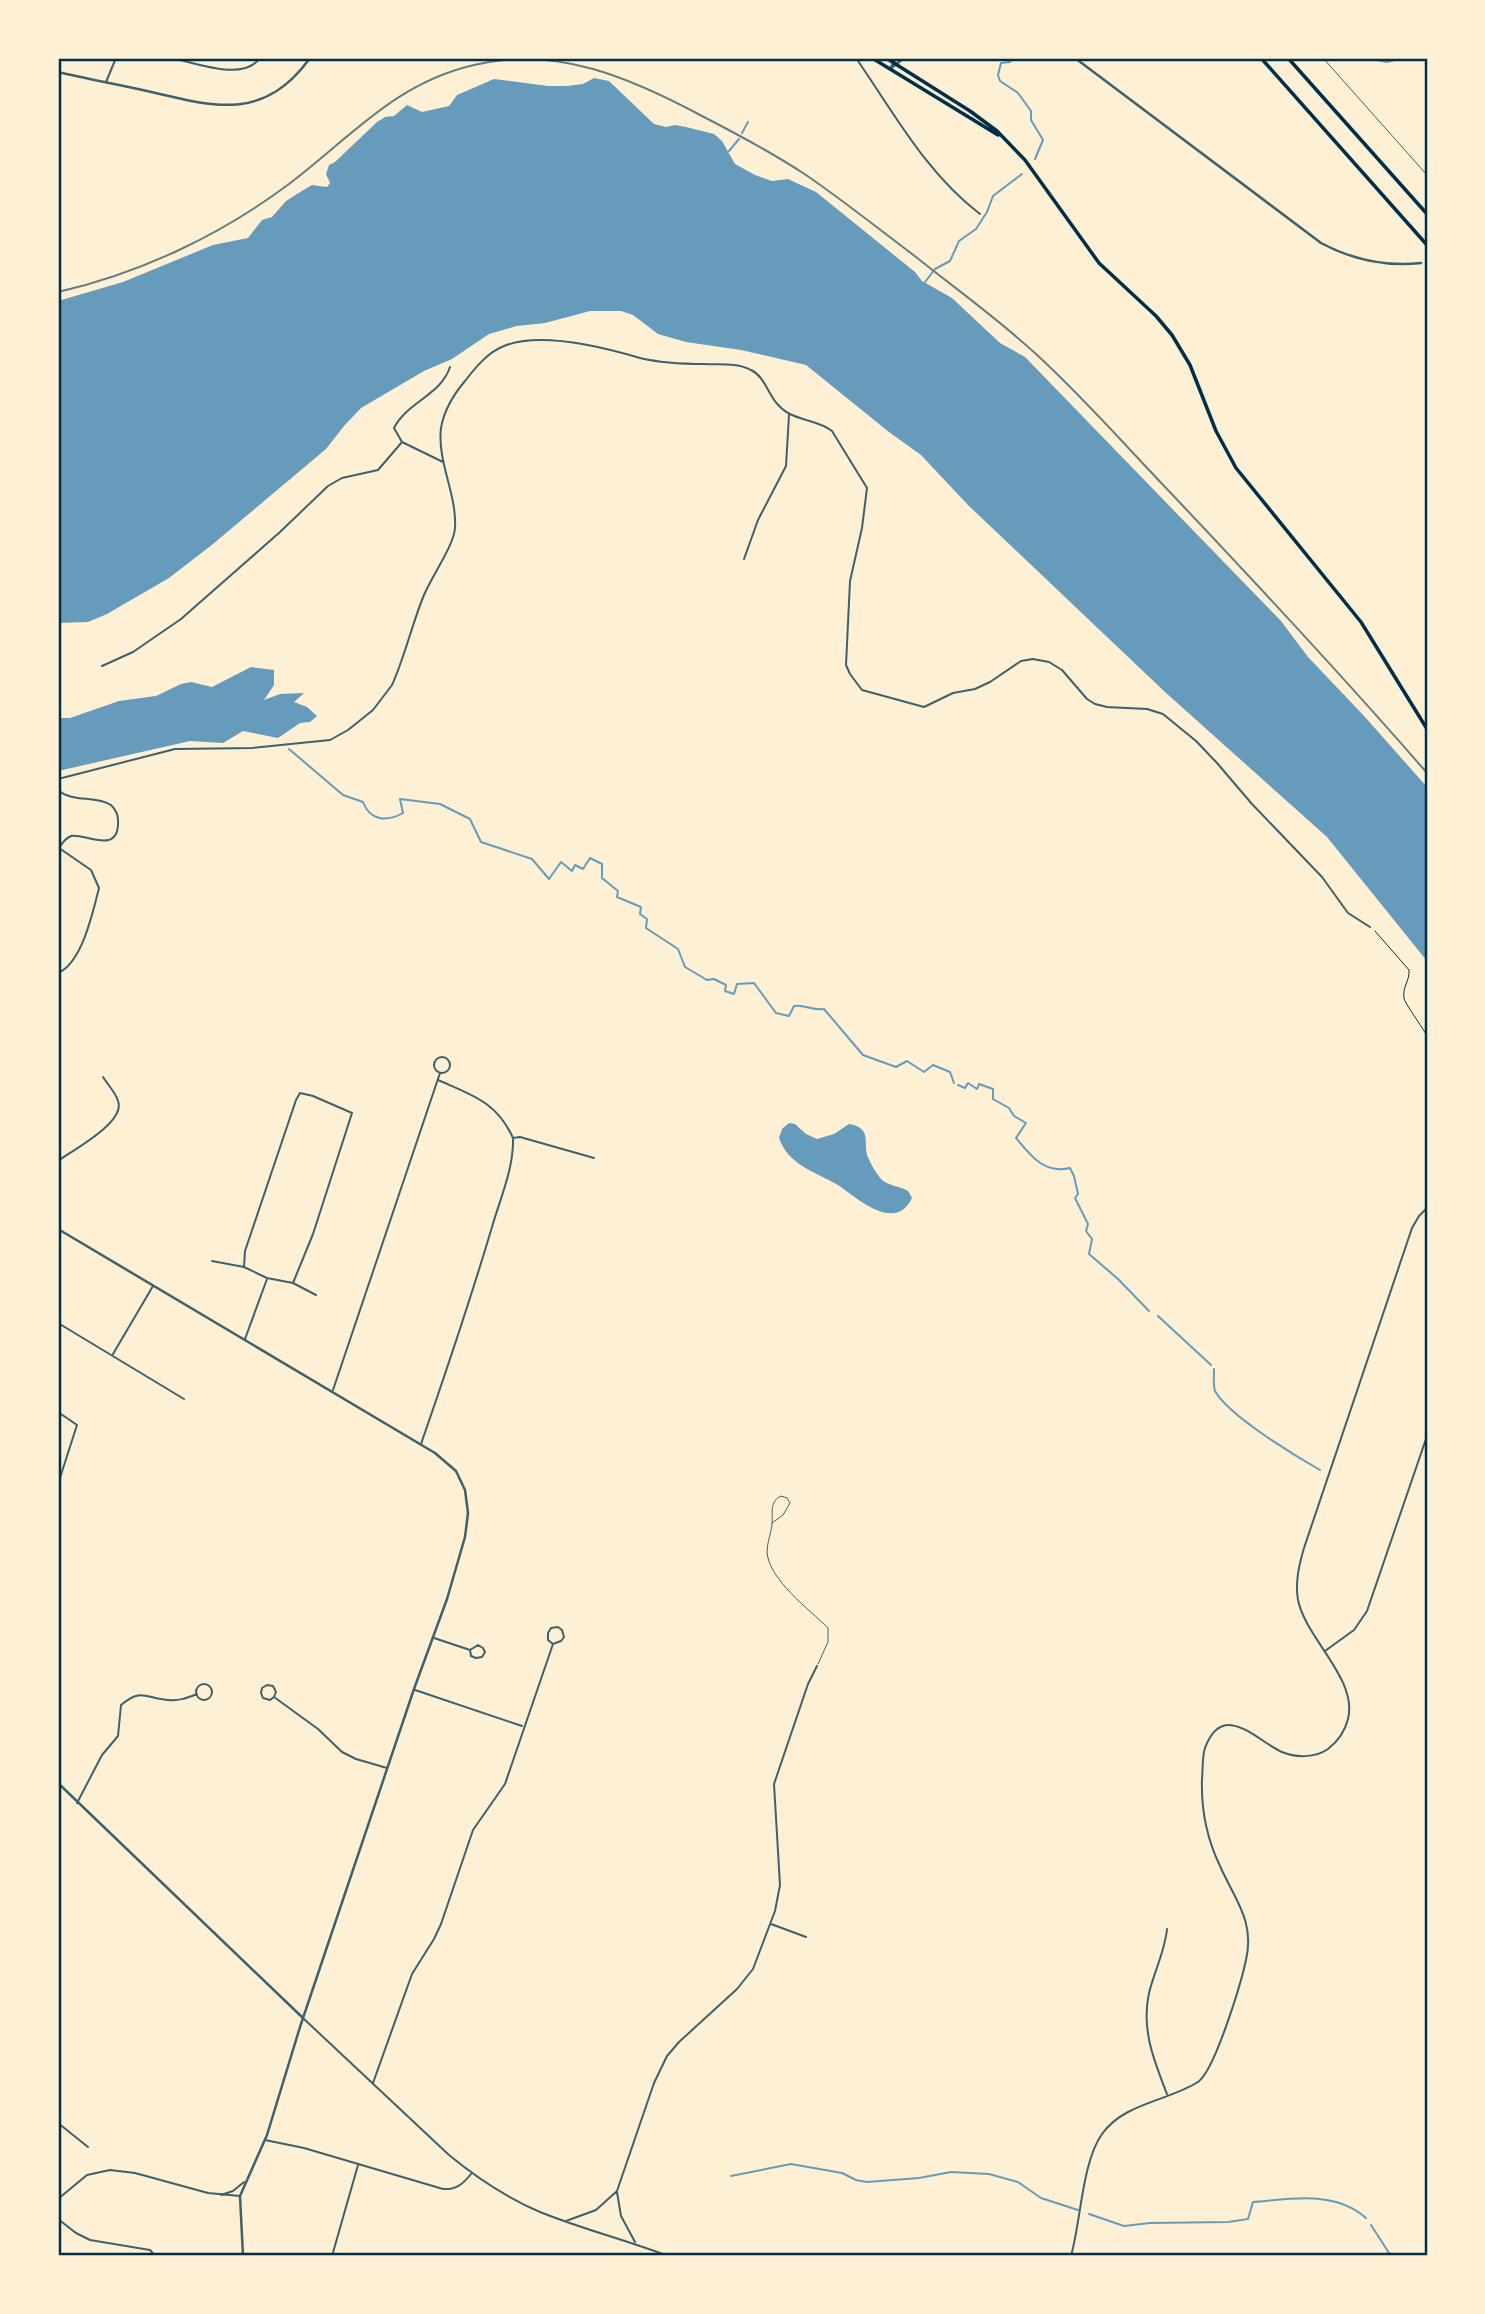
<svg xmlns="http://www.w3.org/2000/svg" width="1485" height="2314" font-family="'PT Sans',sans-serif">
<rect width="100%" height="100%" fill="#fdf0d5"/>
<path fill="#669bbc" d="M594 78 609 81 654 124 666 127 675 125 686 127 714 134 722 141 735 164 755 175 772 181 788 179 816 192 915 272 922 281 952 298 1000 343 1025 357 1281 621 1308 657 1365 717 1427 787V961L1327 837 1165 692 968 505 921 455 889 432 806 365 741 350 686 342 658 334 633 315 621 311H590L545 323 517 326 489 334 452 359 424 371 361 408 344 426 326 449 213 544 169 578 107 614 88 622 58 623V301L123 282 213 245 248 238 262 220 272 217 286 201 297 194 312 185 327 187 330 183 326 174 329 165 335 162 377 122 385 117 394 116 407 105 422 112 449 106 457 95 494 79 548 86H567L583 84Z
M251 667 274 670V685L264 700 280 694 304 693 294 702 307 707 317 716 310 722 300 723 278 738 243 731 223 743 190 741 58 771V718H70L119 701 156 696 181 684 191 682 212 687Z
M789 1123 795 1124 806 1134 817 1139 834 1134 849 1124C871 1128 864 1140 867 1155 869 1161 877 1175 882 1180 889 1186 900 1186 908 1191L912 1198C895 1234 856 1197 838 1185 816 1172 788 1165 779 1138L782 1129Z"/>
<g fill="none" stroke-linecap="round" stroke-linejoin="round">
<path stroke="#669bbc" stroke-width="2" d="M1013 58 1010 62 1001 63 998 75 1000 81 1018 93 1031 111V120L1043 140 1035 159
M1366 58 1387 62 1402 58
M742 133 748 122
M729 151 739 139
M925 282 935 269 950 261 959 241 976 229 987 212 993 196 1022 174
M289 749 343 795 363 802C370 821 387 822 403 813L400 799 440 804 470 819 481 842 532 859 549 879 561 862 572 871 575 865 583 869 590 858 602 864V878L618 891 617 897 641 907 640 914 647 919 646 928 678 949 685 967 707 980 714 979 726 985 725 991 734 994 737 984 754 983 776 1013 789 1016 794 1006C804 1004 813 1011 824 1009L863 1055 896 1067 907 1061 924 1072 933 1065 950 1072 954 1083
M958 1085 965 1088 968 1083 977 1089 979 1084 993 1089V1099L1009 1108 1014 1116 1026 1123 1016 1138C1031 1156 1044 1174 1070 1168L1074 1176 1078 1194 1075 1198 1088 1224 1086 1231 1092 1239 1089 1254 1118 1279 1149 1311
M1158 1316 1211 1365
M1214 1369C1214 1376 1213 1385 1215 1391 1228 1415 1295 1456 1320 1470
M731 2176 791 2164 842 2173 856 2180 867 2182 919 2178 951 2172 989 2174 1018 2182 1041 2198 1078 2210
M1089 2214 1124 2226 1150 2223 1228 2222 1248 2219 1253 2202C1290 2199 1335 2190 1366 2218
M1371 2225 1391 2256"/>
<path stroke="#003049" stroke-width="1" d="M1375 931 1409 970C1410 980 1402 988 1404 998 1404 1002 1423 1028 1427 1036"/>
<path stroke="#3f606c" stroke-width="1" d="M1323 58 1427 175
M772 1523 783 1515 790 1503 787 1498 781 1496C769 1502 773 1513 772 1525 771 1533 767 1543 767 1552 769 1580 809 1609 828 1628V1642L818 1664"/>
<path stroke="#3f606c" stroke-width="2" d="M172 58C196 63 243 82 260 58
M856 58C894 113 926 173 980 214
M106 82 116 58
M443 462 402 442 394 428C407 402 441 395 450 367
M744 559 758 520 786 466 789 415
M102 666 133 652 181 619 280 532 328 486 342 478 378 470 402 442
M58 779 175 749 252 748 330 740 348 730 373 710 392 685C405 656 412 624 424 595 432 576 454 545 455 528 457 494 437 462 441 428 444 410 454 394 465 381 475 368 488 352 504 346 541 331 603 347 640 358 661 363 683 364 704 364 719 365 737 362 751 370 768 378 768 402 788 413 802 421 820 421 832 431L867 488 862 528 850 581 846 665 850 674 862 690 924 707 953 693 975 689 990 682 1021 661 1033 659 1049 662 1062 670 1087 699 1095 704 1107 707 1147 709 1163 714 1196 741 1217 763 1252 804 1322 877 1348 913 1370 927
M58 790C73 803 95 795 111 805 115 809 118 814 118 820 120 857 83 832 71 836 66 838 62 843 59 848L91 870 99 888C93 912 82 963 58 973
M434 1065a8 8 0 1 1 16 0a8 8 0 1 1-16 0Z
M438 1080C472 1095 497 1102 513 1138L520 1137 594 1158
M58 1161C73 1150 126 1122 118 1101 116 1093 108 1085 103 1077
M212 1261 244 1267 267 1278 293 1283 316 1295
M244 1267 245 1251 296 1100 300 1093 313 1096 352 1113 313 1234 293 1283
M58 1323 184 1399
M245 1339 267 1279
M113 1354 153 1286
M333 1390 440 1073
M58 1412 77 1425 58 1484
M421 1444C446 1372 470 1301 492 1227 500 1199 514 1168 513 1138
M434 1638 470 1650 471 1656 476 1658 482 1657 485 1652 483 1648 478 1645 470 1650
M1325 1651 1354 1630 1367 1611 1427 1436
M196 1692a8 8 0 1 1 16 0a8 8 0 1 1-16 0Z
M415 1690 522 1726
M274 1697 270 1700 263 1698 261 1693 262 1688 267 1685 273 1686 276 1692 274 1697 318 1729 342 1752 356 1759 387 1768
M77 1803 102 1755 118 1736 121 1705C142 1687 146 1699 169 1700 179 1701 187 1698 197 1694
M771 1924 806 1937
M304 2019 449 2155C477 2178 507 2198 540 2212 582 2229 626 2240 668 2256
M373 2083 412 1974 434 1939 441 1924 473 1830 505 1784 553 1644 561 1641 564 1637 562 1630 558 1627 551 1628 548 1633V1640L553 1644
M1167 2094C1154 2061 1141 2029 1149 1993 1154 1972 1165 1951 1167 1929
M58 2123 88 2147
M265 2140 304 2148 443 2189C456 2190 463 2184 471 2174
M617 2192 621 2216 635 2242
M221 2195 233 2191 244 2182
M58 2199 87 2175 110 2170 135 2173 208 2193 240 2196
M58 2219 76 2233 90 2240 150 2250 155 2256
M566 2221 596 2210 617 2191 654 2083 667 2056 679 2042 737 1989 753 1969 775 1911 780 1885 774 1784 808 1684 817 1666
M332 2256 358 2165
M1071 2256C1081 2221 1082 2162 1102 2134 1124 2103 1168 2101 1198 2082 1215 2070 1241 1983 1246 1960 1255 1921 1235 1900 1220 1866 1207 1839 1201 1809 1202 1779 1203 1769 1202 1757 1205 1748 1223 1699 1258 1742 1282 1752 1296 1758 1315 1758 1328 1749 1337 1742 1345 1731 1348 1719 1358 1679 1306 1639 1298 1600 1295 1582 1299 1565 1304 1548L1412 1228 1419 1216 1427 1208"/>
<path stroke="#3f606c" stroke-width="2.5" d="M1075 58 1321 243C1353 260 1385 267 1421 263
M890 69 904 58
M890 69 896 58
M58 72C87 79 117 84 147 91 214 107 264 122 310 58
M58 1229 435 1453 456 1471 465 1490 468 1513 465 1537 447 1599 414 1689 300 2027 267 2135 240 2196 243 2256
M58 1783 303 2018"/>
<path stroke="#003049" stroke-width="3.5" d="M872 58 998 135
M886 58 970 111 997 131 1025 160 1099 263 1156 316 1172 335 1190 365 1216 431 1236 468 1361 622 1427 729"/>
<path stroke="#003049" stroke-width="3.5" d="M1261 58 1427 245
M1288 58 1427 214"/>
<path stroke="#657d81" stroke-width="2" d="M58 292C141 273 221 235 289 184 350 138 395 83 474 65 556 45 631 78 702 116 737 134 773 153 806 175 844 201 880 230 916 257 956 289 998 319 1036 354 1082 396 1124 444 1167 489 1255 582 1343 676 1427 773"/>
</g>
<rect width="1485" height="2314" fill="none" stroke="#fdf0d5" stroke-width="119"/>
<rect x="60" y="60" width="1366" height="2194" fill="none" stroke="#003049" stroke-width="2.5"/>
</svg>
